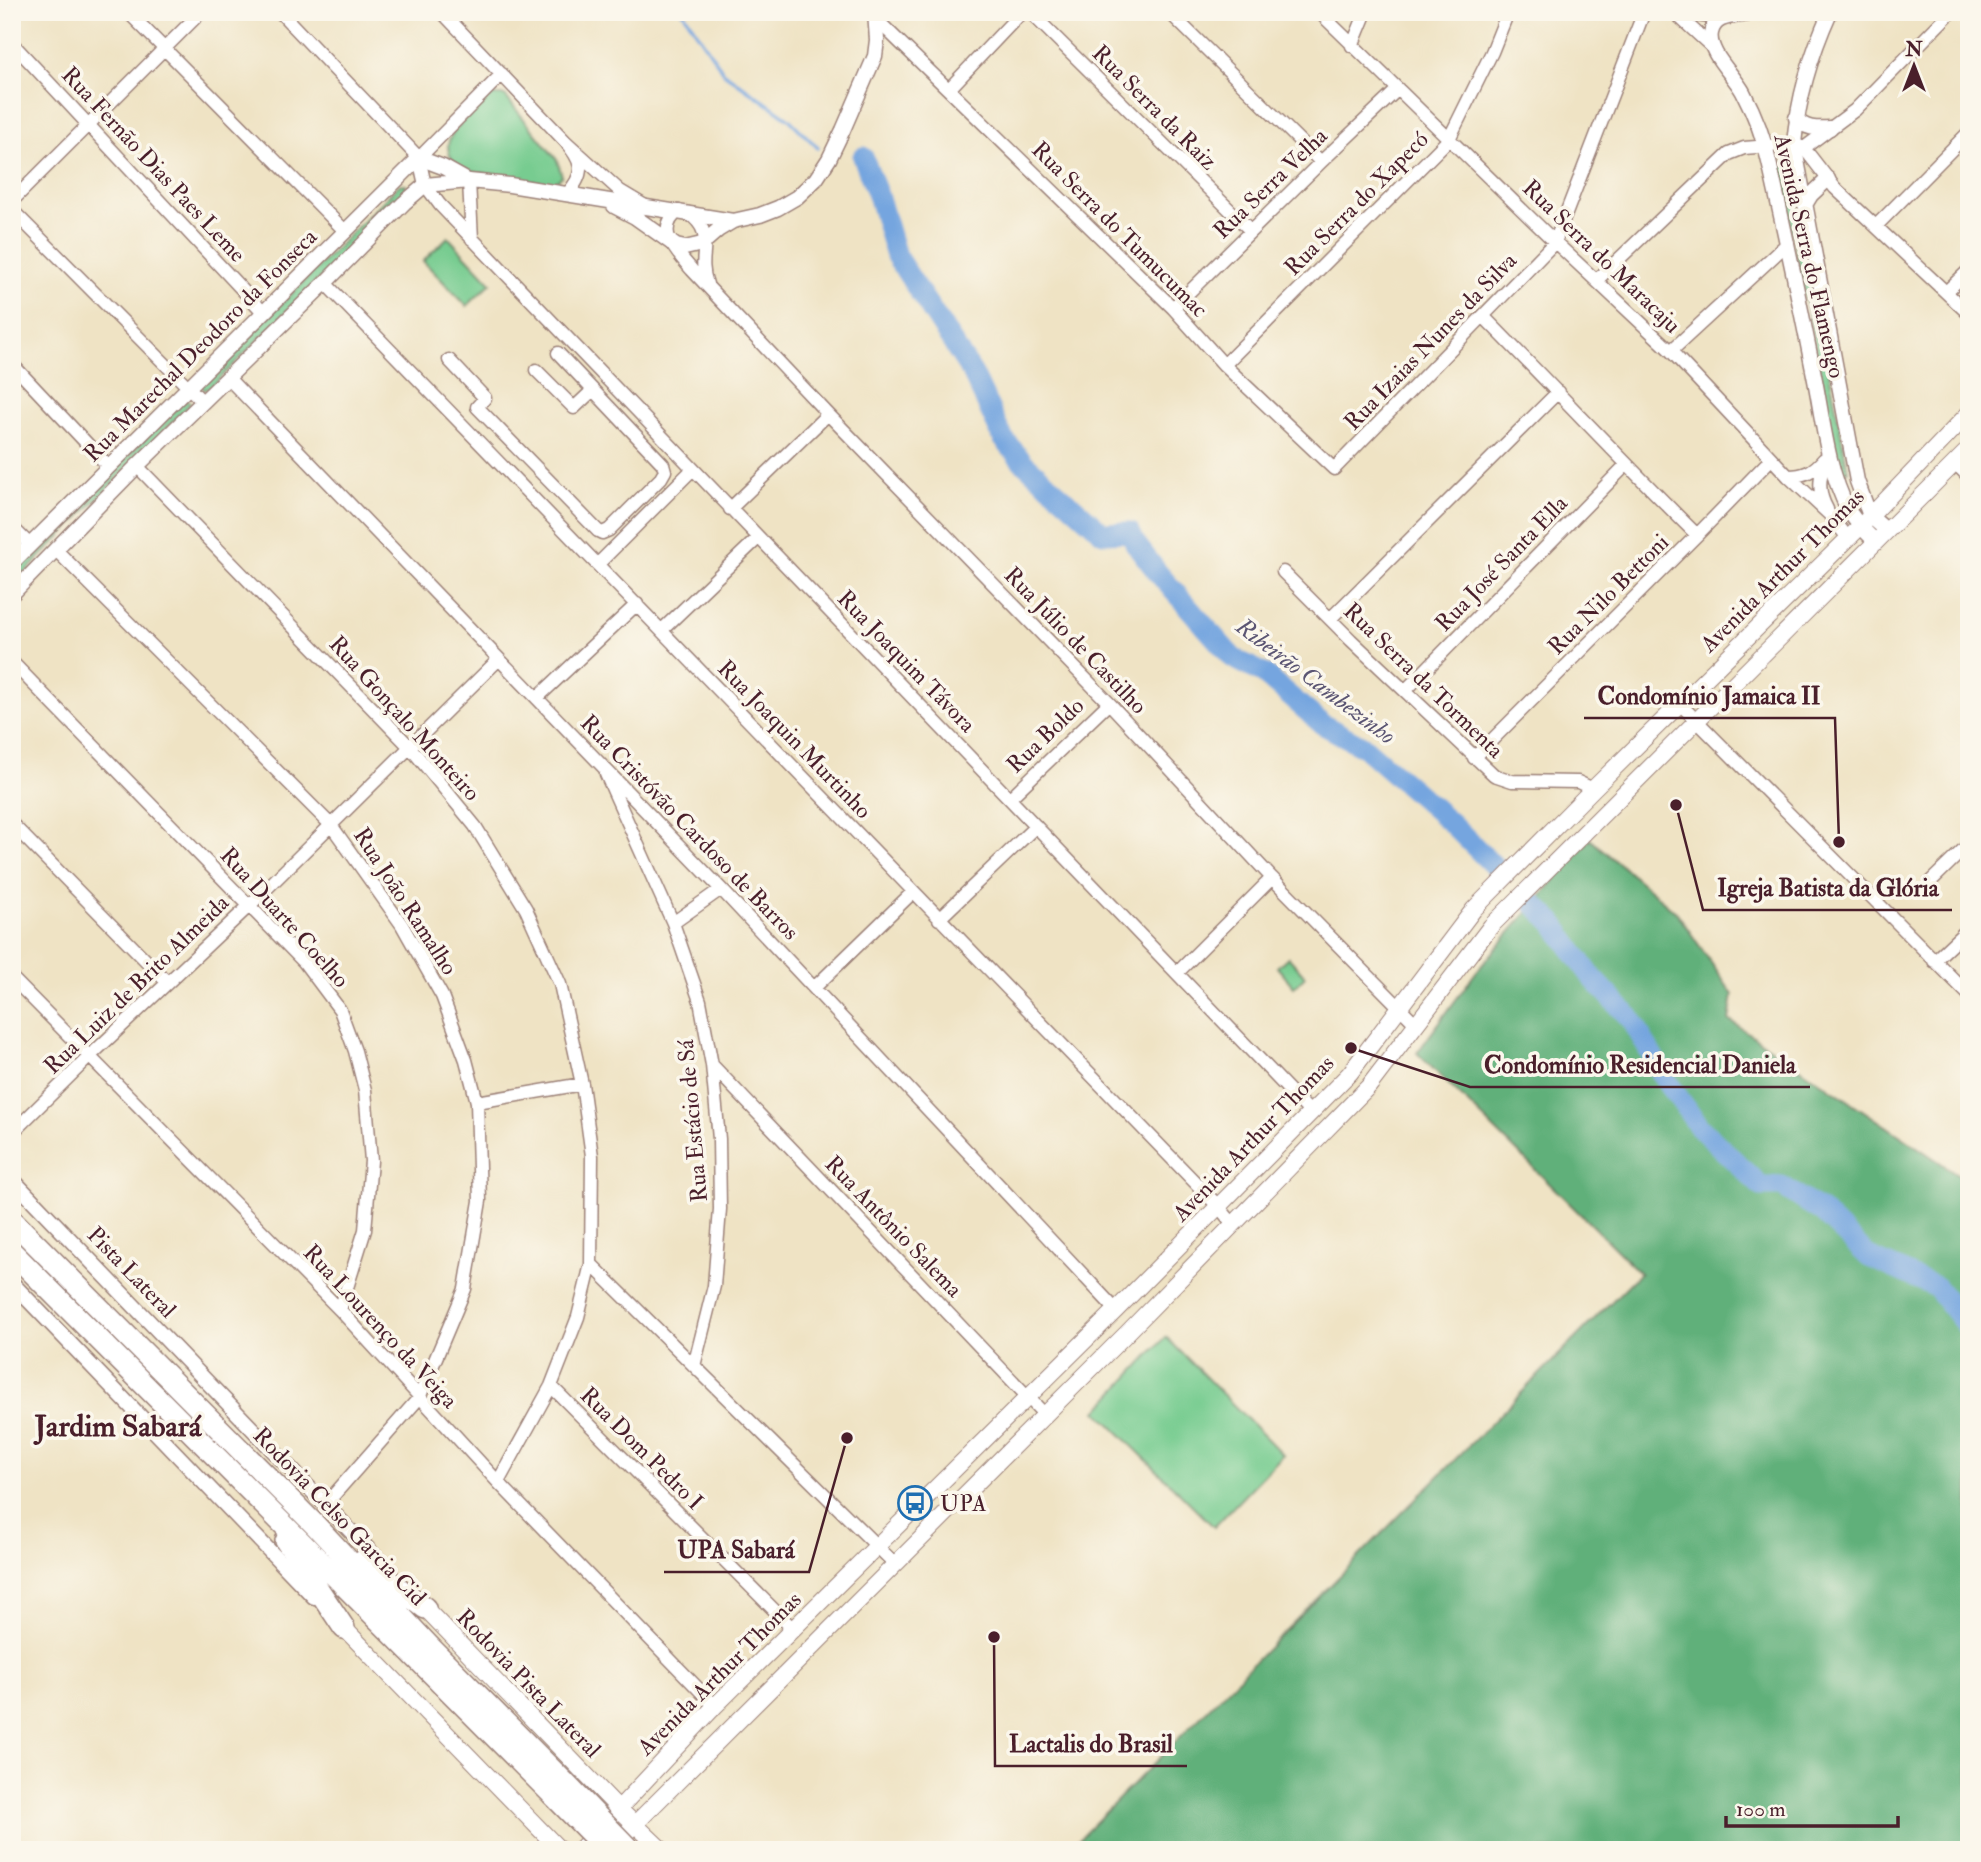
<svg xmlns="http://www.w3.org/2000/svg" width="1981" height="1862" font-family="'IM FELL Double Pica',serif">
<rect width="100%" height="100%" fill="#fbf7ec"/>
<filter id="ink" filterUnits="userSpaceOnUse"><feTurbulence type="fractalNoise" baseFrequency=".0143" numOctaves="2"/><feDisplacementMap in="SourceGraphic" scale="14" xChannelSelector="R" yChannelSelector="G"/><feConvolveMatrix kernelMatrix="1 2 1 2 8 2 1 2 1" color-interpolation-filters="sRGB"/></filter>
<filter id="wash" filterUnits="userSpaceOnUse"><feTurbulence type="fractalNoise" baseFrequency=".00686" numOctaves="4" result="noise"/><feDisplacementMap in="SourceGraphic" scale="28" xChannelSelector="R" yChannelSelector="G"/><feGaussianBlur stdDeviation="1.57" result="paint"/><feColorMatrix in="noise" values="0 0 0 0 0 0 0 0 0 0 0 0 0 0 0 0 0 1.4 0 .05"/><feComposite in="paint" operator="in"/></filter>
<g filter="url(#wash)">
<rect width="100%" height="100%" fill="#efe3c4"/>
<path fill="#77cc90" stroke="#60765e" stroke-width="2" d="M494 95H502L506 97 557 160 562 176 557 181 552 184 461 170C438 149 449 134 468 116 477 108 484 101 494 95Z
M1785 162 1790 165 1848 471 1840 473 1779 167Z
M400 184 406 185V192L210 388 204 390 201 385Z
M448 237 491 283 467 306 423 261Z
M187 400 191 403 12 586V571L183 401Z
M1288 957 1305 976 1294 987 1277 967Z
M1166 1337 1283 1455 1214 1527 1097 1411Z"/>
<path fill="#61b07a" stroke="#566852" stroke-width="2" d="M1590 839 1677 913 1733 995 1729 1020 1969 1182V1850H1068L1640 1273 1417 1053 1476 972Z"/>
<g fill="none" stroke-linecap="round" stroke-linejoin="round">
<path stroke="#74a5df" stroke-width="3.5" d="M683 12 724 73 789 119 818 148"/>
<path stroke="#74a5df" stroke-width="21" d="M863 157 879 198 896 256 973 374 1003 438 1023 462 1103 533 1130 532 1135 543 1158 573 1233 658 1264 674 1322 724 1364 747 1451 823 1500 872
M1533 903 1553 922 1591 976 1632 1020 1664 1077 1699 1127 1761 1186H1782L1822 1212 1869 1257 1936 1287 1969 1329"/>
</g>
</g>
<g filter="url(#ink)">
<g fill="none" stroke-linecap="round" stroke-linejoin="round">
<g stroke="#9c8178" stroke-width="15">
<path id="minor" d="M128 12 346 232
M280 12 419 158
M442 12 565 141
M1030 12 1251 231
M1169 12 1321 162
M1319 12 1555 242 1671 351 1788 476 1830 515 1848 538
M1674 12 1711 46
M1677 13 1721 18
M876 19 1173 308 1224 365 1334 469 1555 242 1644 12
M12 43 264 313
M1352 46 1366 12
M949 89 1022 12
M1804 148 1835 188 1969 314
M419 158 425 185 440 205 1311 1113
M419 158 502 74
M469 181 472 239
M567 194C587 172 582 161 565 141L620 191 645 206
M12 201 201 12
M12 210 203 402
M679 211C653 230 677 252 692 270L828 414 1109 703 1272 878 1416 1024
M688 213C719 235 695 252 707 284
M1876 226 1969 132
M1597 280 1729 154 1744 148 1794 144 1804 148 1855 110 1951 12
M325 283C624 590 920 899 1218 1206L1233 1224
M1946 292 1969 270
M1173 308 1321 162 1398 89
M1484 317C1555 389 1625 464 1697 535
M1671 351 1788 243
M449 360 485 398 477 407 598 531 602 533 609 530 661 478 665 471 663 464 558 353
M12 364 109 467
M1224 365 1449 139 1492 52 1508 12
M536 370 574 408 593 390
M228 378 721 889 1116 1310
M1824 459C1820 478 1817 492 1827 509
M1955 463 1969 477
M137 466 410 747 475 826 526 909 560 984 582 1084 592 1156 591 1264 578 1317 551 1386 498 1482
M1788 476C1804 476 1813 472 1824 459
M730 509 828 414
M12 527 30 545
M56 550 331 825 402 925 442 996 466 1060 477 1102 480 1201 465 1289 419 1398 325 1505
M598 564 693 469
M1283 572 1351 640 1494 775 1512 781 1578 782 1593 789
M1330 619 1558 392
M662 630 758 538
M12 662 304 962 340 1010 355 1051 365 1090 371 1161 365 1230 340 1310
M1405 691 1626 465
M538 697 637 604
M1680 704 1969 995
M1474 758 1697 535 1771 459
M606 774 673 923 700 1001 712 1065 719 1139 720 1209 714 1286 694 1366
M1010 798 1109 703
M12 824 167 982
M1930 882 1969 844
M939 919 1036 826
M673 923 721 889
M1934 961 1969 928
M1178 972 1272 878
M12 978 340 1310 498 1482 715 1706
M814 988 913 892
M712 1065 1045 1415
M477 1102 582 1084
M12 1133 89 1057 249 906 499 659
M591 1264 895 1564
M551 1386 793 1629"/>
</g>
<g stroke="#9c8178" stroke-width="17">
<path id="tertiary" d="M1755 12C1739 18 1715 12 1711 33 1707 52 1734 75 1743 92 1754 113 1764 138 1769 162 1785 232 1800 304 1814 375 1823 419 1827 469 1848 509 1854 521 1865 531 1875 541
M1830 12C1811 54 1798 99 1794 144L1857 481 1870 516 1886 530
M1796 118C1804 129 1817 129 1830 128
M1805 205 1811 195 1828 179
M614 206 635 217 676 246 685 248 702 244 718 230 733 221 760 215 778 208 797 197 816 179 829 159 843 130 875 56 877 40 875 12
M12 563 419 158 443 167 468 181
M12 594 137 466 325 283 404 203 425 185 469 181 510 185 733 221
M12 1179 390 1572
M12 1283 314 1597"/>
</g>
<g stroke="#9c8178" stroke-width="18">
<path id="secondary" d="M425 1608 619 1809 662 1850
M344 1628 560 1850
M614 1845 1127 1333 1369 1086 1491 926 1969 449
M580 1850 715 1706 1116 1310 1350 1073 1474 909 1593 789 1860 527 1969 413"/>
</g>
<g stroke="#9c8178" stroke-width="24">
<path id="motorway" d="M12 1220 316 1526 430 1647 564 1782
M12 1252 552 1794
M286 1541 344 1628
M363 1561 425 1608"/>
</g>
<use href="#minor" stroke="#fff" stroke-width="12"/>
<use href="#tertiary" stroke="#fff" stroke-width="14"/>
<use href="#secondary" stroke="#fff" stroke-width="16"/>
<use href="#motorway" stroke="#fff" stroke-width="21"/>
<g stroke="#9c8178" stroke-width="24" stroke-linecap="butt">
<path id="motorway-bridge" d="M564 1782 630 1850
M552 1794 607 1850"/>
</g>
<use href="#motorway-bridge" stroke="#fff" stroke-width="21"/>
</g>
</g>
<defs>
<g id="bus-ring" transform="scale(1.75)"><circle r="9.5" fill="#fbf7ec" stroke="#1f6fb2" stroke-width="1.5"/><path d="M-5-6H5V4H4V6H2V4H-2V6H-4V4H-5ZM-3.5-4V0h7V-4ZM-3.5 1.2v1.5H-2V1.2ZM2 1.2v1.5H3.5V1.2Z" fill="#1f6fb2"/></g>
</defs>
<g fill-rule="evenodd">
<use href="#bus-ring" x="915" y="1503"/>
</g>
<g text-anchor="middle" stroke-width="7" stroke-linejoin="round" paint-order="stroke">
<g font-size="23" fill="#4a1f2b" stroke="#fbf7ec">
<text transform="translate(1155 107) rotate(45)" y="8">Rua Serra da Raiz</text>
<text transform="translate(154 164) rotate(47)" y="8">Rua Fernão Dias Paes Leme</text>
<text transform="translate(1270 183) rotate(-44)" y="8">Rua Serra Velha</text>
<text transform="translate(1356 203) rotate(-45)" y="8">Rua Serra do Xapecó</text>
<text transform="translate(1120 229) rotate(45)" y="8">Rua Serra do Tumucumac</text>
<text transform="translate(1602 256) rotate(44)" y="8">Rua Serra do Maracaju</text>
<text transform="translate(1810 256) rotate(77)" y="8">Avenida Serra do Flamengo</text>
<text transform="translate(1430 341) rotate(-46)" y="8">Rua Izaias Nunes da Silva</text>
<text transform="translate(200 345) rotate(-45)" y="8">Rua Marechal Deodoro da Fonseca</text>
<text transform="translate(1501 563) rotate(-46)" y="8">Rua José Santa Ella</text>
<text transform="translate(1782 570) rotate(-45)" y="8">Avenida Arthur Thomas</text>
<text transform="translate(1608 594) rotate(-45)" y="8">Rua Nilo Bettoni</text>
<text transform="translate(1076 640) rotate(46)" y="8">Rua Júlio de Castilho</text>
<text transform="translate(907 661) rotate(46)" y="8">Rua Joaquim Távora</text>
<text transform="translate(1424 680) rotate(44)" y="8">Rua Serra da Tormenta</text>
<text transform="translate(405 718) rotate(48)" y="8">Rua Gonçalo Monteiro</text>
<text transform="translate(1045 735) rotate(-44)" y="8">Rua Boldo</text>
<text transform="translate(795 739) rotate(46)" y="8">Rua Joaquin Murtinho</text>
<text transform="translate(690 827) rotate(46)" y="8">Rua Cristóvão Cardoso de Barros</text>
<text transform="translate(406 901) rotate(57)" y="8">Rua João Ramalho</text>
<text transform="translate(285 917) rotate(48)" y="8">Rua Duarte Coelho</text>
<text transform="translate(136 984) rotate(-44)" y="8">Rua Luiz de Brito Almeida</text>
<text transform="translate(692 1121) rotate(-95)" y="8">Rua Estácio de Sá</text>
<text transform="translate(1253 1138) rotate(-46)" y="8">Avenida Arthur Thomas</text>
<text transform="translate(894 1226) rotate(46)" y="8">Rua Antônio Salema</text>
<text transform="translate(132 1272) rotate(46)" y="8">Pista Lateral</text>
<text transform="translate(381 1326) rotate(47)" y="8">Rua Lourenço da Veiga</text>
<text transform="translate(642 1448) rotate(45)" y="8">Rua Dom Pedro I</text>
<text transform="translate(340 1516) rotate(46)" y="8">Rodovia Celso Garcia Cid</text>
<text transform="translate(719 1673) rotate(-45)" y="8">Avenida Arthur Thomas</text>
<text transform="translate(529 1683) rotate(46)" y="8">Rodovia Pista Lateral</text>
</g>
<g font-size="23" fill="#4a1f2b" stroke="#fbf7ec" text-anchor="start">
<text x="940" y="1511">UPA</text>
</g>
<g font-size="24" font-style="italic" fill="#5b5573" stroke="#fbf7ec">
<text transform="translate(1316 681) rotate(37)" y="8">Ribeirão Cambezinho</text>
</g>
<g font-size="30" font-weight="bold" fill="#4a1f2b" stroke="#fbf7ec">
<text x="118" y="1436">Jardim Sabará</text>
</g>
</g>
<path fill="none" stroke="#4a1f2b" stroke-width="2.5" d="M1839 842L1835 718H1584M1676 805L1703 910H1952M1351 1048L1470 1087H1810M847 1438L809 1572H664M994 1637L995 1766H1187"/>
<g fill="#4a1f2b" stroke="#fbf7ec" stroke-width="2.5">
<circle cx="1839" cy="842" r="7"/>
<circle cx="1676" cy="805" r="7"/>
<circle cx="1351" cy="1048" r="7"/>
<circle cx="847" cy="1438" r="7"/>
<circle cx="994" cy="1637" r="7"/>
</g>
<g font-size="24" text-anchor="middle" font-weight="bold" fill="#4a1f2b" stroke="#fbf7ec" stroke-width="7" stroke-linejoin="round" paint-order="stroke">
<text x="1709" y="704">Condomínio Jamaica II</text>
<text x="1828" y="896">Igreja Batista da Glória</text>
<text x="1640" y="1073">Condomínio Residencial Daniela</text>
<text x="736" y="1558">UPA Sabará</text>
<text x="1091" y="1752">Lactalis do Brasil</text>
</g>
<rect width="1981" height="1862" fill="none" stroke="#fbf7ec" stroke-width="42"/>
<g transform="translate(1914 66)" stroke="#fbf7ec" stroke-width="5" paint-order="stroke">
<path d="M0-5L12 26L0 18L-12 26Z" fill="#4a1f2b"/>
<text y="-10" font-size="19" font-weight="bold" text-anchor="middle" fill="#4a1f2b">N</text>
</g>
<path d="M1726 1816v10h172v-10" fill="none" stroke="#4a1f2b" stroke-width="3.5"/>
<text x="1736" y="1816" font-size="21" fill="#4a1f2b" stroke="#fbf7ec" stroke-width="5" paint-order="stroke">100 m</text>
</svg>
